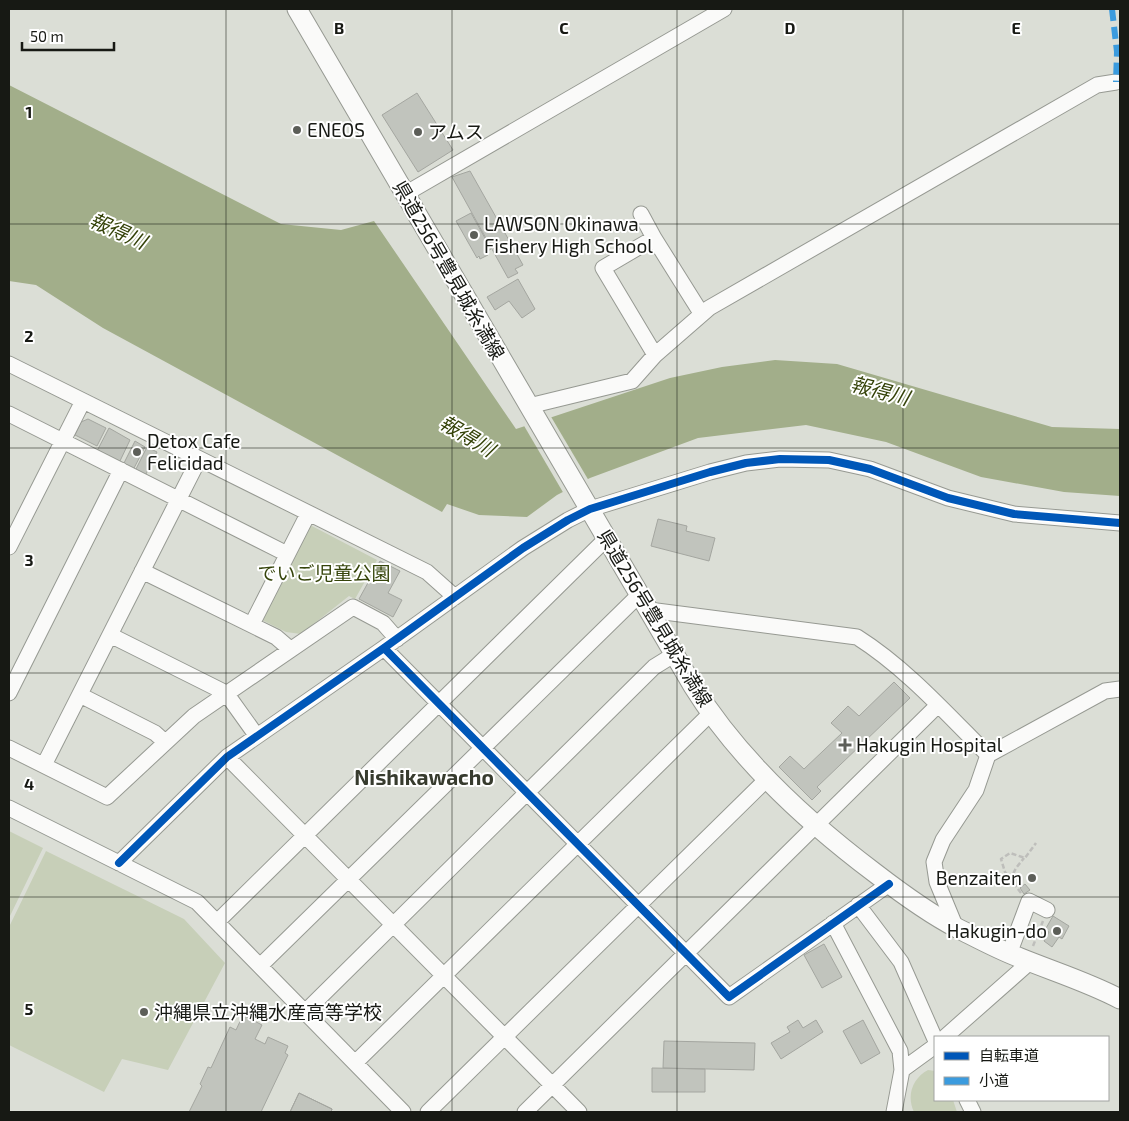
<svg xmlns="http://www.w3.org/2000/svg" width="1129" height="1121" font-family="'Exo 2','Noto Sans JP',sans-serif">
<rect width="100%" height="100%" fill="#dbded6"/>
<path fill="#c7cfb8" d="M310 525 377 560 355 599 349 596 301 634 286 632 260 619Z
M9 831 43 848 9 918Z
M46 851 184 919 225 963 168 1070 122 1059 104 1092 9 1045V927Z
M928 1070 935 1071V1100H953L957 1112H914C906 1095 913 1078 928 1070Z"/>
<path fill="#a2ae8a" d="M9 85 281 224 341 230 374 221 516 429 670 378 722 367 775 360 837 364 1052 427 1120 429V496L1064 492 981 477 886 442 806 425 698 438 590 478 557 495 527 517 479 515 447 504 442 512 103 328 36 285 9 281Z"/>
<path fill="#dbded6" d="M550 415 589 481 564 494 523 424Z"/>
<path fill="#c1c4bd" stroke="#a4a6a0" d="M417 93 453 150 418 172 382 115Z
M470 171 523 265 515 269 518 273 508 278 452 177Z
M471 213 491 249 486 252 488 255 480 259 479 256 477 258 456 221Z
M518 279 535 309 522 318 509 301 495 310 487 297Z
M88 419 106 428 97 446 75 435 81 422Z
M109 428 130 440 119 463 97 451Z
M135 441 145 447 133 470 123 465Z
M147 447 157 452 145 476 135 471Z
M658 519 687 526 686 531 715 538 709 561 651 546Z
M380 561 400 571 388 593 402 600 393 617 359 599Z
M894 682 910 698 817 787 821 791 812 800 779 767 790 756 804 769 842 733 831 723 848 706 859 716Z
M1025 884 1030 890 1024 894 1020 888Z
M1053 916 1069 926 1062 939 1059 937 1052 947 1044 941 1049 932 1045 930Z
M824 944 842 977 822 988 804 955Z
M243 1015 262 1025 255 1039 265 1044 268 1037 288 1046 285 1053 288 1055 261 1112H189L202 1086 200 1084 208 1067 211 1068 230 1027 236 1030Z
M798 1020 803 1028 816 1020 823 1032 781 1059 771 1043 790 1032 787 1027Z
M863 1020 880 1053 861 1064 843 1031Z
M664 1041 755 1043 754 1070 663 1068Z
M652 1068 705 1069V1092H652Z
M299 1093 332 1109 331 1112H290Z
M299 1093 332 1109 331 1112H290Z"/>
<g fill="none" stroke-linecap="round" stroke-linejoin="round">
<g stroke="#969992" stroke-width="17">
<path id="minor" d="M405 194 724 9
M641 214 654 238
M655 355 603 268 654 238 701 313
M9 364 427 572 455 597
M529 406 632 381 655 355 709 308 1097 85 1116 82
M9 414 287 554
M9 547 83 401
M142 571 276 637 290 649
M649 610 857 637C906 668 947 714 988 755
M252 624 308 514
M110 635 226 693 256 735
M384 648 729 997 889 884
M9 693 121 470
M80 695 155 733 165 742
M9 748 107 797 194 716 353 607 383 623 397 639
M988 755 1105 691 1120 689
M227 757 579 1112
M44 765 199 459
M9 808 197 902 403 1112
M119 863 227 757 384 648 523 548 568 520 590 509 710 472 746 463 780 459 829 460 870 469 948 498 1014 514 1120 523
M858 905 901 962 935 1039
M218 921 607 538
M833 923 900 1051 902 1070 894 1112
M956 928 937 882 934 862 943 840 976 790 988 755
M1009 954 1029 901 1047 910
M261 965 640 594
M306 1011 654 667 675 654
M945 1037 1030 962
M356 1062 711 713
M902 1070 935 1046
M967 1100 973 1112
M428 1112 767 779
M525 1112 937 706"/>
</g>
<g stroke="#969992" stroke-width="21">
<path id="major" d="M297 9 693 686C739 760 806 821 875 873 901 893 928 913 957 928 977 938 997 949 1018 957 1052 971 1088 982 1120 999"/>
</g>
<path stroke="#bebebb" stroke-width="2.5" stroke-dasharray="5 2.5" stroke-linecap="butt" d="M1010 880 1016 868 1024 858
M1021 893 1005 872 1001 859 1010 853 1025 858 1036 843
M1033 946 1043 921"/>
<use href="#minor" stroke="#fafaf9" stroke-width="15"/>
<use href="#major" stroke="#fafaf9" stroke-width="19"/>
<path stroke="#3b9bde" stroke-width="6" stroke-dasharray="12 6" stroke-linecap="butt" d="M1112 9 1117 52 1116 82"/>
<g stroke="#fff" stroke-width="11">
<path id="cycleway" d="M384 648 729 997 889 884
M119 863 227 757 384 648 523 548 568 520 590 509 710 472 746 463 780 459 829 460 870 469 948 498 1014 514 1120 523"/>
</g>
<use href="#cycleway" stroke="#0057b8" stroke-width="8"/>
</g>
<path fill="none" stroke="#171914" stroke-width="1" stroke-opacity="0.55" d="M226 9V1112M452 9V1112M677 9V1112M903 9V1112M9 224H1120M9 448H1120M9 673H1120M9 897H1120"/>
<g fill="#5c5e58" stroke="#fff" stroke-width="2">
<circle cx="297" cy="130" r="5"/>
<circle cx="418" cy="132" r="5"/>
<circle cx="474" cy="235" r="5"/>
<circle cx="137" cy="452" r="5"/>
<path d="M842.5 737.5h5v5h5v5h-5v5h-5v-5h-5v-5h5z"/>
<circle cx="1032" cy="878" r="5"/>
<circle cx="1057" cy="931" r="5"/>
<circle cx="144" cy="1012" r="5"/>
</g>
<g text-anchor="middle" stroke-width="4" stroke-linejoin="round" paint-order="stroke">
<g font-size="19" fill="#171914" stroke="#fff" text-anchor="start">
<text x="307" y="137">ENEOS</text>
<text x="428" y="139">アムス</text>
<text x="484" y="231">LAWSON Okinawa<tspan x="484" dy="22">Fishery High School</tspan></text>
<text x="147" y="448">Detox Cafe<tspan x="147" dy="22">Felicidad</tspan></text>
<text x="856" y="752">Hakugin Hospital</text>
<text x="1022" y="885" text-anchor="end">Benzaiten</text>
<text x="1047" y="938" text-anchor="end">Hakugin-do</text>
<text x="154" y="1019">沖縄県立沖縄水産高等学校</text>
</g>
<g font-size="19" fill="#171914" stroke="#fff">
<text transform="translate(449 270) rotate(60)" y="7">県道256号豊見城糸満線</text>
<text transform="translate(655 618) rotate(59)" y="7">県道256号豊見城糸満線</text>
</g>
<g font-size="19" fill="#35440a" stroke="#fff">
<text x="324" y="580">でいご児童公園</text>
</g>
<g font-size="20" font-style="italic" fill="#344208" stroke="#fff">
<text transform="translate(118 231) rotate(24)" y="7">報得川</text>
<text transform="translate(880 391) rotate(15)" y="7">報得川</text>
<text transform="translate(467 436) rotate(31)" y="7">報得川</text>
</g>
<g font-size="21" font-weight="bold" fill="#373b2e" stroke="#fff">
<text x="424" y="785">Nishikawacho</text>
</g>
</g>
<g font-size="16" text-anchor="middle" font-weight="bold" fill="#171914" stroke="#fff" stroke-width="4" stroke-linejoin="round" paint-order="stroke">
<text x="339" y="34">B</text>
<text x="564" y="34">C</text>
<text x="790" y="34">D</text>
<text x="1016" y="34">E</text>
<text x="29" y="118">1</text>
<text x="29" y="342">2</text>
<text x="29" y="566">3</text>
<text x="29" y="790">4</text>
<text x="29" y="1015">5</text>
</g>
<rect width="1129" height="1121" fill="none" stroke="#171914" stroke-width="20"/>
<rect x="934" y="1036" width="175" height="65" fill="#ffffff" stroke="#a2a3a1"/>
<rect x="944" y="1052" width="25" height="8" fill="#0057b8" stroke="#a2a3a1"/>
<text x="979" y="1061" font-size="15" fill="#171914">自転車道</text>
<rect x="944" y="1077" width="25" height="8" fill="#3b9bde" stroke="#a2a3a1"/>
<text x="979" y="1086" font-size="15" fill="#171914">小道</text>
<path d="M22 42v8h92v-8" fill="none" stroke="#171914" stroke-width="2.5"/>
<text x="30" y="42" font-size="15" fill="#171914" stroke="#ffffff" stroke-width="4" paint-order="stroke">50 m</text>
</svg>
